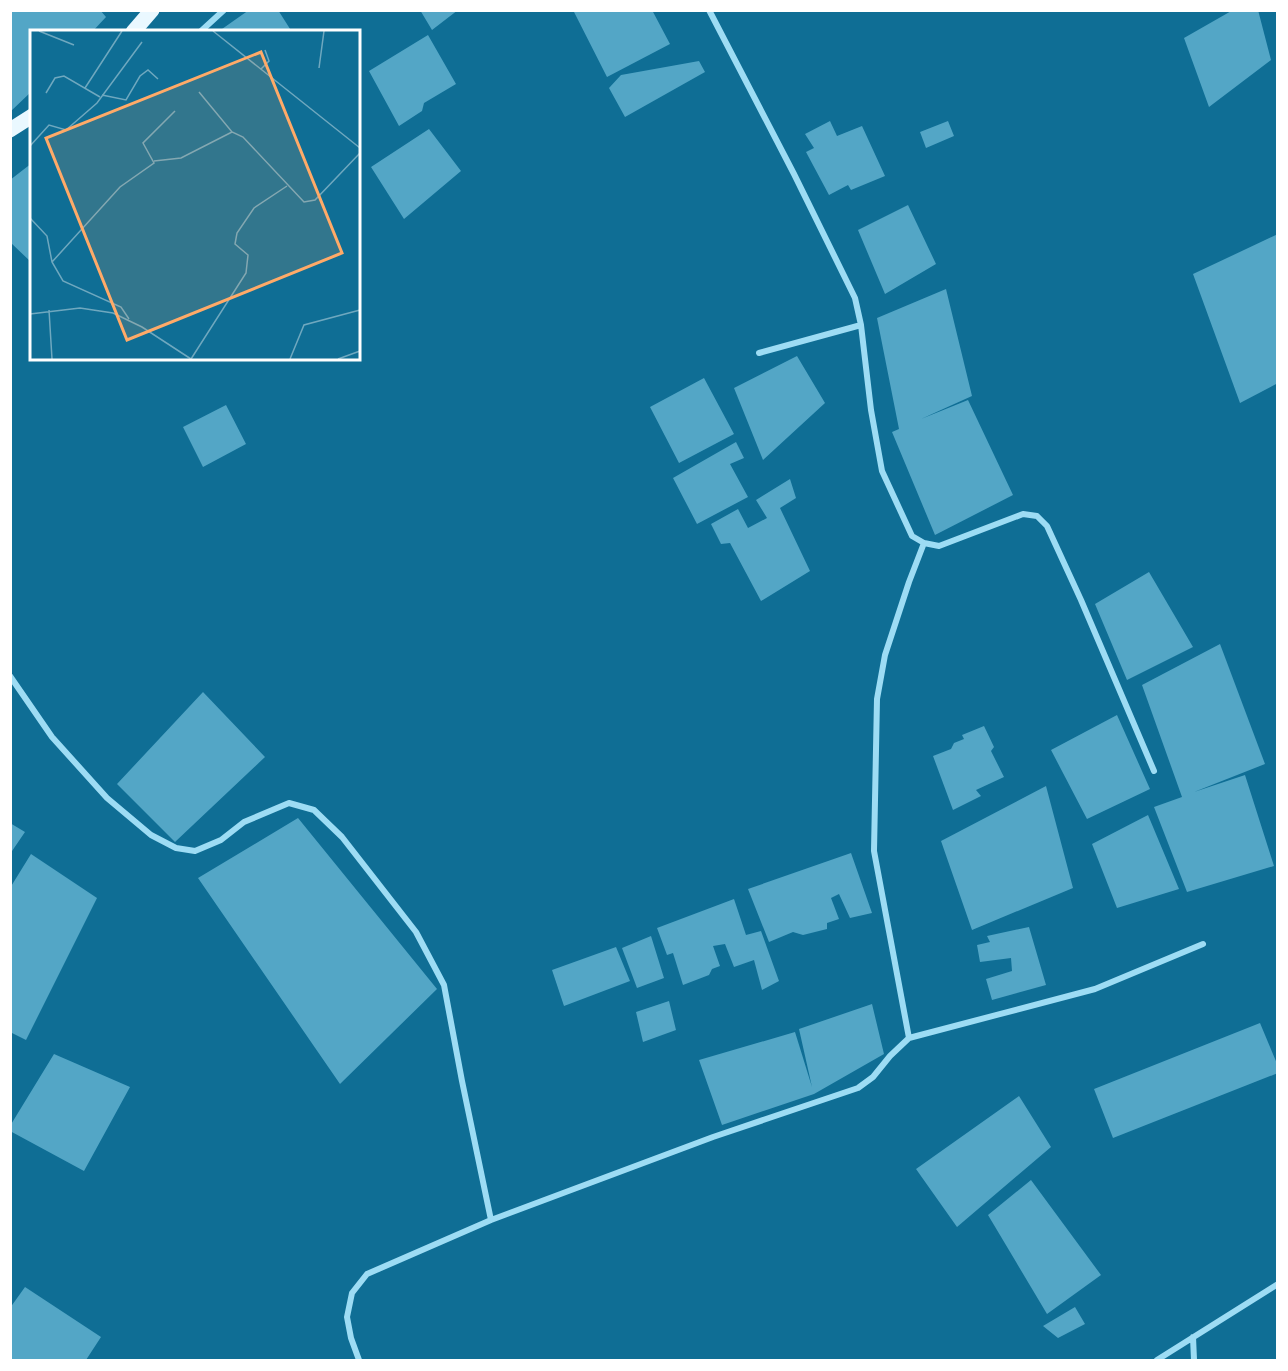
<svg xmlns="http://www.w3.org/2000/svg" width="1288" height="1371" font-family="'Work Sans',sans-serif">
<rect width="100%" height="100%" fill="#0f6e95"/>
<path fill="#53a6c6" d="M10 10H100L106 17 92 32H32V91L10 112Z
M249 10H278L292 32H224L222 29Z
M420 10H458L432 30Z
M573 10H652L670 44 607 77Z
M1233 10H1258L1271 60 1209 107 1184 38Z
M428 35 456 84 424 103 422 111 399 126 369 71Z
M699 61 705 72 625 117 609 88 621 75Z
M830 121 837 136 862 126 885 176 851 190 848 185 829 195 806 152 814 148 805 134Z
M948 121 954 136 926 148 920 132Z
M429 129 461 171 404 219 371 167Z
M32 163V263L10 242V180Z
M908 205 936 264 885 294 858 230Z
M1278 234V383L1240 403 1193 274Z
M946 289 972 396 921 419 968 400 1013 495 935 535 892 432 899 429 877 318Z
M797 356 825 403 763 460 734 388Z
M704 378 734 434 679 463 650 407Z
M226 405 246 444 203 467 183 427Z
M736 442 744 458 730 464 748 497 697 524 673 478Z
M790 479 796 498 780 508 810 571 761 601 730 543 721 544 711 524 738 509 748 528 767 518 756 500Z
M1149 572 1193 647 1127 680 1095 604Z
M1220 644 1265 764 1194 792 1245 775 1274 866 1187 892 1154 807 1182 797 1142 685Z
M203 692 265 757 175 842 117 784Z
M1117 715 1150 789 1087 819 1051 750Z
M984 726 994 747 991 751 1004 777 976 790 981 796 953 810 933 756 951 749 954 743 964 739 962 735Z
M1046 786 1073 888 972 930 941 841Z
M1148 815 1179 889 1117 908 1092 844Z
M298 818 437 989 340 1084 198 878Z
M10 823 25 832 10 854Z
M851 853 872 913 850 918 839 894 831 898 839 919 827 923V929L803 935 793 932 769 942 748 889Z
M31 854 97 898 26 1040 10 1032V888Z
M734 899 746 935 761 931 779 981 762 990 754 960 734 967 725 944 713 946 720 966 712 969 709 975 683 985 673 953 667 955 657 928Z
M1029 927 1046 985 992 1000 986 979 1012 971 1011 958 980 962 977 945 990 942 987 936Z
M651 936 664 978 637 988 622 948Z
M616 947 630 981 564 1006 552 970Z
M669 1001 676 1030 643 1042 636 1012Z
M872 1004 884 1054 814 1094 722 1125 699 1060 795 1032 812 1087 799 1029Z
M1260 1023 1278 1066V1073L1113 1138 1094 1089Z
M54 1054 130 1087 84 1171 10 1131V1126Z
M1019 1096 1051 1147 957 1227 916 1169Z
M1031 1180 1101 1275 1047 1314 988 1215Z
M25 1287 101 1337 86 1360H10V1308Z
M1075 1307 1085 1324 1058 1338 1043 1326Z"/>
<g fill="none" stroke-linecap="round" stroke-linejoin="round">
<path stroke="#9ddcf4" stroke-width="6" d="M709 10 794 174 855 298 861 325 871 410 882 471 912 536 924 543 939 546 1023 514 1037 516 1047 526 1081 600 1154 771
M200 32 224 10
M759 353 861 325
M10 676 52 737 107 798 151 835 176 848 195 851 221 840 244 822 289 803 314 810 342 837 416 932 444 985 462 1081 491 1220
M909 1038 874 851 877 699 885 655 909 582 924 543
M1193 1337 1194 1360
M359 1360 351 1338 347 1317 352 1293 367 1274 491 1220 713 1137 858 1088 873 1077 890 1056 909 1038 1095 989 1203 944
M1157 1360 1278 1284"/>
<path stroke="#eaf8ff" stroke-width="15" d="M133 32 152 10
M10 130 32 116"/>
</g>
<g transform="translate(30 30)">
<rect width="330" height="330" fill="#0f6e95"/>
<path fill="none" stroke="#6fa8bf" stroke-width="1.5" d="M9 1 44 15M183 1 330 118M289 38 294 1M231 39 239 31 235 20M55 58 92 1M169 62 202 102 213 107 274 172 285 170 330 123M16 63 25 48 34 46 70 67M72 65 96 70 110 46 118 40 128 49M0 116 19 95 36 100 67 73 112 12M124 131 151 128 202 102M0 188 17 206 22 232 33 251 91 277 99 289M22 232 90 157 124 133 113 113 145 81M19 280 22 329M0 284 50 278 83 283 112 297 161 329M161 329 216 243 218 225 205 214 207 203 224 178 257 156M260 329 274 295 330 280M308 329 330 321"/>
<path fill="#ffaa68" fill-opacity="0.15" stroke="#ffaa68" stroke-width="3" d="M231 22 312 223 97 310 16 108Z"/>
<rect width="330" height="330" fill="none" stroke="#fff" stroke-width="3"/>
</g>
<rect width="1288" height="1371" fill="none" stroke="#ffffff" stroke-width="24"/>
</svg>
